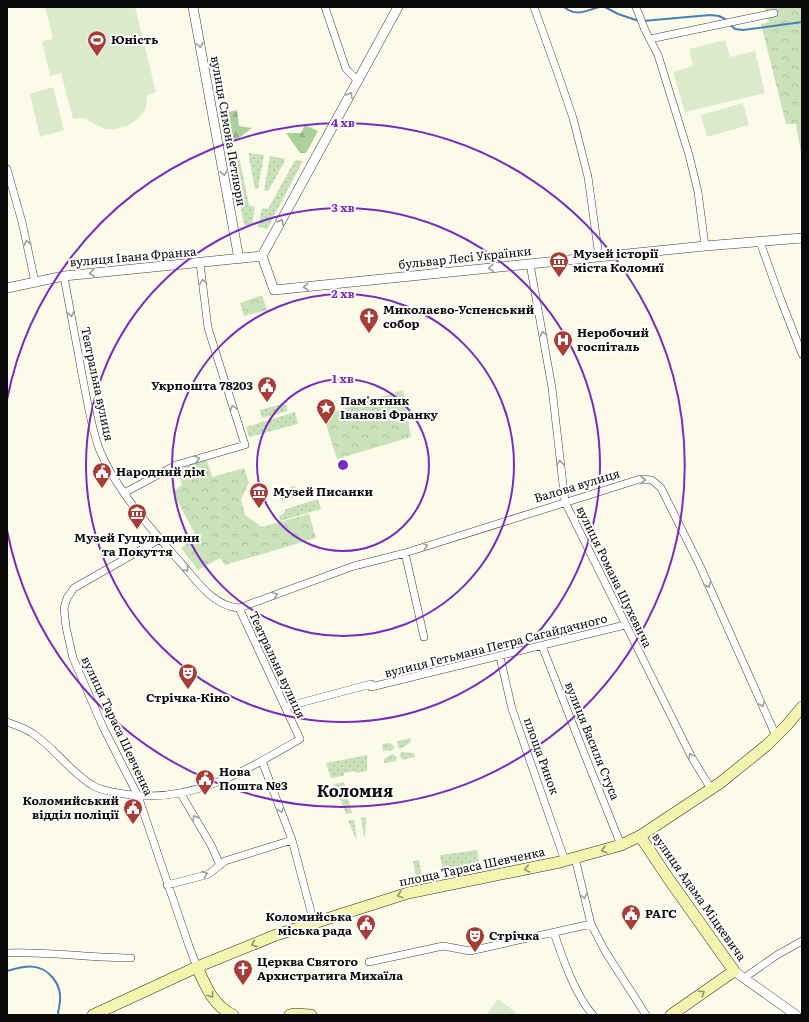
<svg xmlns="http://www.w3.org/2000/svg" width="809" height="1022" font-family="Literata,serif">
<defs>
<pattern id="grass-dots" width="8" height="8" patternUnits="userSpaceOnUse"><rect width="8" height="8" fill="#cae2b9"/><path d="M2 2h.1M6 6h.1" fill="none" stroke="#acc19e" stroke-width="1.8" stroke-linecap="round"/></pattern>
<pattern id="forest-firs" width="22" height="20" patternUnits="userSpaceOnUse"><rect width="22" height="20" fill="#add09b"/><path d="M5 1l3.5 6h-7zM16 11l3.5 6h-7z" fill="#94b184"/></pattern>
<pattern id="park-crowns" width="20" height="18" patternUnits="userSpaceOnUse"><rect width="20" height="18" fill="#cae2b9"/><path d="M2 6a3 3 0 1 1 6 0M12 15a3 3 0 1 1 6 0" fill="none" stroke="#acc19e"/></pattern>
</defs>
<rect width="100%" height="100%" fill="#fcfbea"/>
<path fill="url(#grass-dots)" d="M230 150 238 151 249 205 255 207 252 226 244 225Z
M249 153 264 155 258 189H255L249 157Z
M270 156 285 159 284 163 268 191 264 190Z
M295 160 303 161 267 229 258 227 262 208 268 209Z
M285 403 288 411 262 418 260 410Z
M295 412 298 424 249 437 246 427Z
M295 486 298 496 284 500 278 497 276 492Z
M318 499 321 509 280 521 279 516 283 514 286 509Z
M410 738 411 742 400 749 397 744 398 741Z
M390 743 394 746 393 750 383 751 382 744Z
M401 752 414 753 415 757 402 760 400 756Z
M392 754 397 757 396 761 384 763V759Z
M367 755V771L356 773 355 771 344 773V776L331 778 326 763Z
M344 782 352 813 346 814 334 784Z
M366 817 365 837H364L361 818Z
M348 820H354L357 839H356Z
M477 850 479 862 443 871 440 855Z
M419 860 422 875 416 877 413 861Z"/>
<path fill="url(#forest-firs)" d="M237 110 239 126 252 128 232 143 226 141 221 114Z
M305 125 318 131 306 153H300L286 133H301Z"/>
<path fill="url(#park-crowns)" d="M764 7H802V159L796 124H786L761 24 769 22Z
M262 295 267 310 244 316 240 303Z
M403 390 411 437 337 459 323 415Z
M207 460 212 477 244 468 249 483 241 499 245 515 262 527 309 514 316 538 225 565 220 558 198 570 181 548 196 536 173 492 182 485 177 470 191 464Z"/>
<path fill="#dbeaca" d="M45 7H135L156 92 147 95C147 100 147 105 145 110 139 122 120 131 107 129 100 128 86 118 82 118 79 118 75 119 73 119L61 73 50 76 42 41 53 39Z
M725 40 730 57 755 51 765 93 685 112 673 72 693 66 689 49Z
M53 87 64 130 40 137 30 94Z
M743 103 749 125 707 137 701 115Z
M498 999 519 1015H486Z"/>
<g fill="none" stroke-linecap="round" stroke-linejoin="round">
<path stroke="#477fba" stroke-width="2" d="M564 7C576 17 586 11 599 7
M605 7 618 14 639 21
M643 21 710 15 719 16 727 20
M729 24 735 29 743 30 802 22
M7 971C25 966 40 962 53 978 57 983 60 990 60 996 61 1002 58 1009 58 1015"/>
<g stroke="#3d3d3d" stroke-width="8">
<path id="minor" d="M325 7 346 69 358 81
M534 7 559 77 573 118 588 177 599 257
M636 7 645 30 658 55 689 155 698 192 705 246
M650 39 774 13
M7 169 22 222 35 282
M760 242 779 295 802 354
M530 264 552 388 565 502 691 756 711 789
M64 276C70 311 77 345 83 380 88 403 91 428 100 451 117 491 152 530 181 563 197 581 213 606 239 608L354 566 405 553 640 479 652 480 661 488 700 566 776 736
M124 493 176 465 245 445 208 328 200 263
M160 539 74 588 67 598 64 608 66 627 73 658 103 727 138 796 189 946 197 967
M405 553 424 637
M542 646 584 753 621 845
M500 657 512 709 565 861
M371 687 625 625
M285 707 371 684
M7 722C15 725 25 728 32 733 54 747 69 771 92 785 101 791 113 792 124 794 190 805 245 771 300 739L239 608
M262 761 292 840 314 923
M181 794 211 845 220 865
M575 858 591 924 605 951 646 1015
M167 885 206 875 210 873 225 861 292 840
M554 933C563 959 575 995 593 1015
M7 953C48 951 89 958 131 958
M369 962 443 946 470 951 591 924
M744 978 777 955 802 941"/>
</g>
<g stroke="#3d3d3d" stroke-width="10">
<path id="tertiary" d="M193 7 239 259
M262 256 274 290 705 246 802 238
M262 256 398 7
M7 288 64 276 262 256
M734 971 796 1015"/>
</g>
<g stroke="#2c2c2c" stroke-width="12">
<path id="secondary" d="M640 836 668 878 734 971 671 1015
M197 967C206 987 213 1005 233 1015
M93 1015 197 967 276 935 314 923 408 893 560 862 621 845 640 836 720 783 767 745 787 725 802 707
M290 1015 295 1014 311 1015"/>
</g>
<use href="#minor" stroke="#fff" stroke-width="7"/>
<use href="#tertiary" stroke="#fff" stroke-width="9"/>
<use href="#secondary" stroke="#f4f4ae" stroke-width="11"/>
</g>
<defs><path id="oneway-chevron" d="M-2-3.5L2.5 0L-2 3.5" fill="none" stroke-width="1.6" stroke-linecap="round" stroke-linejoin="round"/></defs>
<g stroke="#9d9d9d">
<use href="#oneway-chevron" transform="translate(200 45) rotate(79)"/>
<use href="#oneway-chevron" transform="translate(350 95) rotate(-61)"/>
<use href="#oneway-chevron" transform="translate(224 173) rotate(80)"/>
<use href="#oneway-chevron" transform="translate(281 222) rotate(-61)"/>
<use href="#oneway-chevron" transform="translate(27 243) rotate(-102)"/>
<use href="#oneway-chevron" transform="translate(491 268) rotate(174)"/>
<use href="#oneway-chevron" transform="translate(92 273) rotate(174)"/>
<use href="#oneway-chevron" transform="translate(203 282) rotate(-97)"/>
<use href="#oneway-chevron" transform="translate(306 287) rotate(174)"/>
<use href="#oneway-chevron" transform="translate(71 314) rotate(79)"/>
<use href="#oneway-chevron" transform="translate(543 334) rotate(-100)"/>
<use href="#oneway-chevron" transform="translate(233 408) rotate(-107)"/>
<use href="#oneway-chevron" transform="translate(197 459) rotate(-15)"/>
<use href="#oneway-chevron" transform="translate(560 463) rotate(-96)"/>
<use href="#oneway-chevron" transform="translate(643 480)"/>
<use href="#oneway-chevron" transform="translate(425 546) rotate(-18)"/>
<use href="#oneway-chevron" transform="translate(186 569) rotate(49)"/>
<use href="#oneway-chevron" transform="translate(708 585) rotate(65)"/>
<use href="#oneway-chevron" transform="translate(275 595) rotate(-20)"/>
<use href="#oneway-chevron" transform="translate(762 704) rotate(66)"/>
<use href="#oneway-chevron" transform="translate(691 756) rotate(-118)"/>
<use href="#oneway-chevron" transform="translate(281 810) rotate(69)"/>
<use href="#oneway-chevron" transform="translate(195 818) rotate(-120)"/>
<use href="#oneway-chevron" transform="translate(205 874) rotate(-20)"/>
<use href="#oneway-chevron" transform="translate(584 896) rotate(76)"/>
</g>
<g stroke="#96966c">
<use href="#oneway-chevron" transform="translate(604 850) rotate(164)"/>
<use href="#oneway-chevron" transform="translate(527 869) rotate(168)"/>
<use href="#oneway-chevron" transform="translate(400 895) rotate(163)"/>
<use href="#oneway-chevron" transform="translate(254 944) rotate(158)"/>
<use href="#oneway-chevron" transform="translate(702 993) rotate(-34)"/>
<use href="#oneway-chevron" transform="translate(211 995) rotate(57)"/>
</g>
<g fill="none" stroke="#7b2cbf" stroke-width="2">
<circle cx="343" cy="465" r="86"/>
<circle cx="343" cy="465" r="171"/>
<circle cx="343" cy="465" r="257"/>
<path d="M7 400A342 342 0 1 1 7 530"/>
</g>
<defs>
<g id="stadium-pin" transform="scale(1)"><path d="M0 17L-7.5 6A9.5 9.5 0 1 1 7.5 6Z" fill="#a73d36" stroke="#fff"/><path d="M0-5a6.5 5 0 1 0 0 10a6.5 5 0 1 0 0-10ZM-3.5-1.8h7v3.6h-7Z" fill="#fff"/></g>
<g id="museum-pin" transform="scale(1)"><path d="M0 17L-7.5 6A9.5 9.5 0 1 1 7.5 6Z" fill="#a73d36" stroke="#fff"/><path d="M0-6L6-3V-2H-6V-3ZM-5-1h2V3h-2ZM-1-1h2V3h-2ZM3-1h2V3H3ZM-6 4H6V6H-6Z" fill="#fff"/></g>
<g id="church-pin" transform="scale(1)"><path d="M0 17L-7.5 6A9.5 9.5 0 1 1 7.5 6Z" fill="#a73d36" stroke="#fff"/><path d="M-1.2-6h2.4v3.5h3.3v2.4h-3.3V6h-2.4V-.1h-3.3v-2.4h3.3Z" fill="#fff"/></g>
<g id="hospital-pin" transform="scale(1)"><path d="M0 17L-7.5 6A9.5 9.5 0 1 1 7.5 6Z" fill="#a73d36" stroke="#fff"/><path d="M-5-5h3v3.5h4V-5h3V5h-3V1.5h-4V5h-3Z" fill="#fff"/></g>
<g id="civic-pin" transform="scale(1)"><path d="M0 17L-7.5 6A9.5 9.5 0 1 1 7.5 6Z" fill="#a73d36" stroke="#fff"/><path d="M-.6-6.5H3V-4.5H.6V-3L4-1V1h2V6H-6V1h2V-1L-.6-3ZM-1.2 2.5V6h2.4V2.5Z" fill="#fff"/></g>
<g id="sight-pin" transform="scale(1)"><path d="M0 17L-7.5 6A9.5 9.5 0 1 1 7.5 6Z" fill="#a73d36" stroke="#fff"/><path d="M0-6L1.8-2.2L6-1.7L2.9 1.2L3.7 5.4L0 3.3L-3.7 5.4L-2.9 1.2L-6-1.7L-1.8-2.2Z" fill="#fff"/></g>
<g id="theatre-pin" transform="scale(1)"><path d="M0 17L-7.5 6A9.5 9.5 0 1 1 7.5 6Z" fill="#a73d36" stroke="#fff"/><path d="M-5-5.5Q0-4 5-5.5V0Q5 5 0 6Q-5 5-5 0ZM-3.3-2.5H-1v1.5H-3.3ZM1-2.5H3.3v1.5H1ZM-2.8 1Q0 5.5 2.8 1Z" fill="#fff"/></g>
</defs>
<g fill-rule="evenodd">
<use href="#stadium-pin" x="97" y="40"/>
<use href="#museum-pin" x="559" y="261"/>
<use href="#church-pin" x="369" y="317"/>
<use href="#hospital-pin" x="563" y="340"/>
<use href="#civic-pin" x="267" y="386"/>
<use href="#sight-pin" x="326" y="408"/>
<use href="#civic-pin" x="102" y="472"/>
<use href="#museum-pin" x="259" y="492"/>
<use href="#museum-pin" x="137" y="513"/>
<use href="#theatre-pin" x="188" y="673"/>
<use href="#civic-pin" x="205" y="779"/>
<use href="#civic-pin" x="133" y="808"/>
<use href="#civic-pin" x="631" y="914"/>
<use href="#civic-pin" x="366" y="924"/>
<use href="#theatre-pin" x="475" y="936"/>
<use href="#church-pin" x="243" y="969"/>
</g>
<g text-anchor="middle" stroke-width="4" stroke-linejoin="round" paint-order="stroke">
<g font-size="12" font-weight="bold" fill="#0a0a0a" stroke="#fff" text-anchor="start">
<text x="111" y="44">Юність</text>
<text x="573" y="258">Музей історії<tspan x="573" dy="14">міста Коломиї</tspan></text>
<text x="383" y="314">Миколаєво-Успенський<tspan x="383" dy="14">собор</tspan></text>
<text x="577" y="337">Неробочий<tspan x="577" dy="14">госпіталь</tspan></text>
<text x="253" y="390" text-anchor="end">Укрпошта 78203</text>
<text x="340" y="405">Пам'ятник<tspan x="340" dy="14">Іванові Франку</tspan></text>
<text x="116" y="476">Народний дім</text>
<text x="273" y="496">Музей Писанки</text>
<text x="137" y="542" text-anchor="middle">Музей Гуцульщини<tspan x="137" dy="14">та Покуття</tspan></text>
<text x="188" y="702" text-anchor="middle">Стрічка-Кіно</text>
<text x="219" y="776">Нова<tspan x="219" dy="14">Пошта №3</tspan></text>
<text x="119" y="805" text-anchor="end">Коломийський<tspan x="119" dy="14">відділ поліції</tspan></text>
<text x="645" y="918">РАГС</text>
<text x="352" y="921" text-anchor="end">Коломийська<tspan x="352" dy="14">міська рада</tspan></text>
<text x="489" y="940">Стрічка</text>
<text x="257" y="966">Церква Святого<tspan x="257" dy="14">Архистратига Михаїла</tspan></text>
</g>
<g font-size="12" fill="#0a0a0a" stroke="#fff">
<text transform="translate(228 131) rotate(80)" y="4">вулиця Симона Петлюри</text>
<text transform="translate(133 257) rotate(-5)" y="4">вулиця Івана Франка</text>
<text transform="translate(465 258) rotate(-6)" y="4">бульвар Лесі Українки</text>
<text transform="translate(97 384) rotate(78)" y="4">Театральна вулиця</text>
<text transform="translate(577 486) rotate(-17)" y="4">Валова вулиця</text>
<text transform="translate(614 577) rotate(64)" y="4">вулиця Романа Шухевича</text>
<text transform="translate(496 646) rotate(-14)" y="4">вулиця Гетьмана Петра Сагайдачного</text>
<text transform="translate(277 665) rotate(65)" y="4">Театральна вулиця</text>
<text transform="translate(117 726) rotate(65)" y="4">вулиця Тараса Шевченка</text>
<text transform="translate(592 741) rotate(68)" y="4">вулиця Василя Стуса</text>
<text transform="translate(541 756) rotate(70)" y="4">площа Ринок</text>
<text transform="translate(472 867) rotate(-12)" y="4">площа Тараса Шевченка</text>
<text transform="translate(699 897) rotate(55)" y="4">вулиця Адама Міцкевича</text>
</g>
<g font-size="16" font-weight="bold" fill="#0a0a0a" stroke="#fff">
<text x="355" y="797">Коломия</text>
</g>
</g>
<circle cx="343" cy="465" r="6" fill="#7b2cbf" stroke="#fff" stroke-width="2"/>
<g font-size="12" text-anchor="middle" font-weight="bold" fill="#7b2cbf" stroke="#fff" stroke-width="4" stroke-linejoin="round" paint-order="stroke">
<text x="343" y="127">4 хв</text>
<text x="343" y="212">3 хв</text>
<text x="343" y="298">2 хв</text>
<text x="343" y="383">1 хв</text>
</g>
<rect width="809" height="1022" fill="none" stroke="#0a0a0a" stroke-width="16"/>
</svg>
